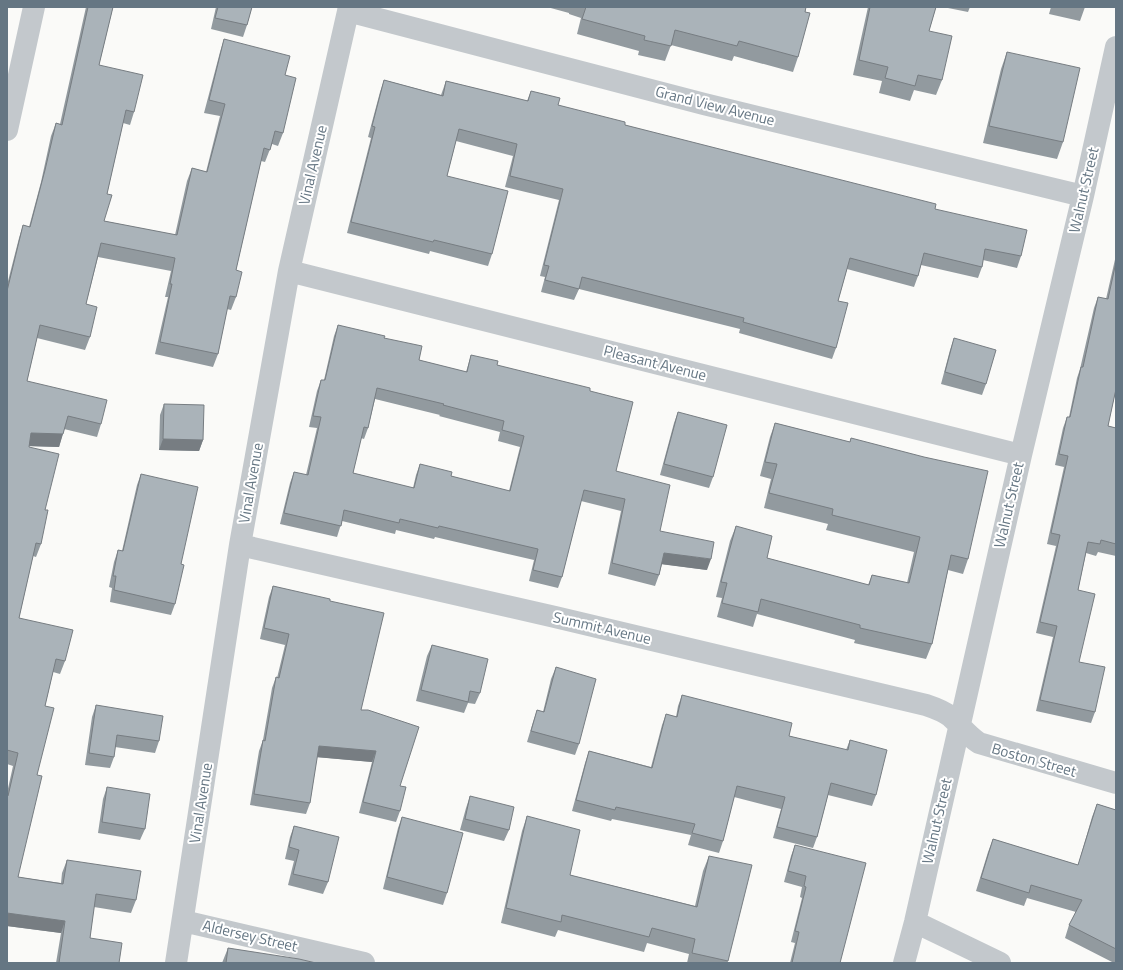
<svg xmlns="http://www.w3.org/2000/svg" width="1123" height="970" font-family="'Titillium Web',sans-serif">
<rect width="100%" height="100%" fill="#fafaf8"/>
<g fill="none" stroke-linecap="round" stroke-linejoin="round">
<path stroke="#c3c8cc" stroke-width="22" d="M348 11 704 104 1083 196
M7 130 34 7
M289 271 1021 455
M240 545 555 617 926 705C935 708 944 711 951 717 961 726 968 736 979 743L1116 783
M183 921 364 963
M915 922 1000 963
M176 963 240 545 289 271 349 7
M904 963 915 922 1021 455 1083 196 1116 47"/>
</g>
<path fill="#929a9f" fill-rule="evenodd" d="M86 7H113L99 65 134 112 130 125 123 123 107 194 104 221 175 235 187 181 192 168 206 172 220 116 204 113 220 52 224 39 285 75 283 133 278 146 272 144 265 162 261 161 236 270V297L231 310 227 309 218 354 213 367 155 354 168 297H165L171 271 98 257 86 304 90 337 85 350 37 338 27 381 101 424 97 437 64 429 59 447 29 446V447L45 510 41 544 36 557 33 556 19 618 65 661 60 674 53 672 45 706 37 775 18 877 61 883 62 873 67 860 136 900 131 913 94 907 90 938 119 963H56L61 933 7 926V793L13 766 7 764V285L19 238 23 225 29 227 41 182 51 136 56 123 60 124Z
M216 7H252L247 25 243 37 211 29Z
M547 7H806L798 57 793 72 734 56 732 61 671 45 665 61 638 55 639 51 577 34 581 18 569 14V13Z
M868 7H936L929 31 942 80 936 95 914 90 910 101 879 93 882 81 853 75Z
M943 7H970L968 12Z
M1051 7H1085L1080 21 1049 14Z
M1007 52 1063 142 1057 159 983 143 1001 69Z
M384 80 441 95 446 81 527 101 531 91 558 105 625 125 935 209 1021 256 1017 268 983 260 982 267 978 278 921 265 918 276 914 287 847 269 838 301 836 348 832 359 739 333 740 329 579 289 574 300 541 292 545 277 540 276 559 200 505 187 513 156 456 141 447 176 492 254 488 266 430 251 429 254 347 233 371 138 368 137 380 92Z
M1116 255V389L1108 426 1116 428V556L1098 552 1096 556 1086 553 1078 590 1079 662 1095 712 1091 723 1036 711 1053 637 1036 633 1056 546 1047 544 1064 467 1055 465 1063 428 1067 417H1069L1077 378 1080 369 1094 308 1098 297 1106 299Z
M338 325 384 338 419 360 466 372 471 355 497 365 590 391 616 471 660 531 707 570 662 564 659 575 655 586 608 574 621 511 581 501 562 577 558 588 529 581 534 560 435 537 434 539 396 530 395 534 342 521 337 537 280 524 290 483 294 472 306 475 317 428 309 427 317 391 321 380H324L334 336ZM375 399 440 415 439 416 500 432 498 441 520 447 509 491 451 476 420 464 416 475 413 488 353 473 361 438 364 439 368 428Z
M954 338 986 384 982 395 941 384 950 350Z
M164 404 203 440 199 451 159 450 160 415Z
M678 412 713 477 709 488 660 475 674 423Z
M775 423 850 442 851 438 968 559 963 574 948 570 932 644 926 659 854 643 855 640 757 614 753 627 717 617 722 598 716 597 730 541 736 526 767 558 868 585 872 575 907 583 914 552 826 530 828 524 764 508 771 479 760 476 770 437Z
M141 474 181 564 175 604 171 615 110 602 112 588 109 587 114 562 118 550 122 551 137 485Z
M273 586 330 601 361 710 400 786V811L396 822 359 813 372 762 317 757 310 803 306 814 250 805 259 751 263 740 272 688 276 677 277 678 285 645 260 639 269 597Z
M432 645 480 693 475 704 468 703 464 713 416 701 427 656Z
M556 667 579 744 575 755 527 742 533 722 537 710 543 712 551 679Z
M682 695 789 736 846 750 850 740 876 795 872 806 828 795 817 837 813 848 773 838 781 809 734 797 723 841 719 853 688 845 691 835 612 819 611 821 572 811 585 763 589 751 651 767 662 725 666 714 676 717 678 706Z
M96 705 159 741 155 753 115 747 114 757 110 768 85 765 92 717Z
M107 787 145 829 140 840 98 833 103 799Z
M470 796 509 830 504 841 460 830 466 808Z
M1097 804 1116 810V963H1114L1065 938 1069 925 1076 912 1027 898 1024 906 976 891 988 852 993 839 1078 865 1092 817Z
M527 816 570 875 695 906 703 871 709 856 728 961 727 963H687L689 954 647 943 644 952 558 930 555 937 501 923 522 831Z
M402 817 447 893 443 905 383 889 398 828Z
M294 826 328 882 323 894 288 885 294 861 285 859 290 837Z
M795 845 840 963H790L795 943 791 942 802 898 800 897 802 887 784 882 791 856Z
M228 948 316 963H222Z"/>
<path fill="#777d82" d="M31 433 63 434 59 447 26 446Z
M163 439 203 440 199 451 159 450Z
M664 553 711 559 707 570 660 564Z
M319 746 376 751 372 762 315 757Z
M7 913 65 921 61 933 7 926Z"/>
<path fill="#aab3b9" stroke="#777d82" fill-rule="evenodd" d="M88 7H113L99 65 143 75 134 112 126 110 107 194 112 195 104 221 177 235 192 168 207 172 225 104 209 100 224 39 290 56 285 75 296 78 283 133 275 131 270 150 264 148 236 270 242 272 236 297 230 296 218 354 160 342 172 284H170L175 258 101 243 86 304 97 307 90 337 40 325 27 381 107 400 101 424 68 416 63 434 31 433 29 447 59 454 45 510H48L41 544 36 543 19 618 73 630 65 661 56 659 45 706 54 708 37 775 42 776 18 877 63 884 67 860 141 871 136 900 96 894 90 938 122 943 119 963H59L65 921 7 913V796H8L18 753 7 750V291L23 225 30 227 45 170 56 123 62 125Z
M218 7H252L247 25 215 18Z
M586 7H806L805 12 810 13 798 57 739 41 737 46 675 30 671 46 644 40 645 36 582 19Z
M870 7H936L929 31 952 36 942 80 918 75 915 86 885 78 888 67 859 60Z
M1007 52 1080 68 1063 142 989 126Z
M384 80 443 96 446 81 528 101 531 91 560 98 558 105 625 122V125L936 204 935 209 1027 230 1021 256 985 249 982 267 924 253 918 276 850 258 838 301 848 303 836 348 743 322 744 318 582 277 579 289 545 280 549 266 544 265 563 189 510 176 517 144 459 129 447 176 508 191 492 254 434 240 433 242 351 222 375 127 372 126Z
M1116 262V389L1108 426 1116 428V544L1101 540 1100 544 1088 542 1078 590 1095 594 1079 662 1105 667 1095 712 1040 700 1057 626 1040 622 1060 535 1051 533 1068 456 1059 454 1067 417H1070L1081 367H1083L1098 297 1108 299Z
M338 325 385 336 384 338 422 346 419 360 467 372 471 355 498 361 497 365 590 388V391L633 402 616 471 670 485 660 531 714 542 711 559 664 553 659 575 612 563 625 499 584 490 562 577 533 570 538 549 439 526 438 528 400 519 399 523 344 510 341 526 284 513 294 472 308 475 321 417 313 416 321 380H325ZM377 388 444 404 443 405 504 421 502 430 524 436 510 491 451 476 452 472 420 464 414 488 353 473 364 427 368 428Z
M954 338 996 350 986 384 945 372Z
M164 404 204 405 203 440 163 439Z
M678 412 727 425 713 477 664 464Z
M775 423 850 442 851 438 924 457 988 471 968 559 951 555 932 644 860 628V625L761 599 758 612 722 603 727 583 721 582 736 526 772 536 767 558 869 585 872 575 909 583 920 537 832 515 833 509 769 493 777 464 765 462Z
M141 474 198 487 181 564 184 565 175 604 114 590 116 576H113L118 550 123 551Z
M273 586 330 599V601L384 613 361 710H368L419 727 400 786 406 787 400 811 363 802 376 751 319 746 310 803 254 794 263 740 265 741 276 677 279 678 289 634 264 628Z
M432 645 488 659 480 693 470 691 468 702 421 690Z
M556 667 596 679 579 744 531 731 537 710 544 712Z
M682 695 792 723 789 736 848 750 850 740 887 750 876 795 831 783 817 837 777 827 785 797 737 786 723 841 692 833 695 824 616 807 615 810 576 800 589 751 652 768 666 714 677 717Z
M96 705 163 716 159 741 117 735 114 757 89 753Z
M107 787 150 794 145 829 102 822Z
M470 796 514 807 509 830 465 819Z
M1097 804 1116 810V949L1069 925 1082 900 1031 885 1029 893 981 878 993 839 1078 865Z
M527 816 580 830 570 875 697 907 709 856 752 865 728 961 692 953 695 939 652 928 649 937 562 915 561 922 506 908Z
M402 817 463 833 447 893 387 877Z
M294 826 339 837 328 882 293 874 299 850 289 847Z
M795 845 866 863 840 963H792L799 932 795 931 806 887 804 886 806 876 788 871Z
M228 948 299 959 316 963H226Z"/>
<g text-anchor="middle" stroke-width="4" stroke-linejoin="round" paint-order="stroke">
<g font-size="15" fill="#657683" stroke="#fff">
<text transform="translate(715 106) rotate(14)" y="5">Grand View Avenue</text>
<text transform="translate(313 165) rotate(-77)" y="5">Vinal Avenue</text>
<text transform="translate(1084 190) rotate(-77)" y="5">Walnut Street</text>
<text transform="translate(655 363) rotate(14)" y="5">Pleasant Avenue</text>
<text transform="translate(251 483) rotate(-80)" y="5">Vinal Avenue</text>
<text transform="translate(1009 505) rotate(-77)" y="5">Walnut Street</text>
<text transform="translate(602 628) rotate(13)" y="5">Summit Avenue</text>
<text transform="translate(1034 760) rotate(16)" y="5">Boston Street</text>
<text transform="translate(201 803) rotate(-81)" y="5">Vinal Avenue</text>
<text transform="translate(937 821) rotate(-77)" y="5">Walnut Street</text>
<text transform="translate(250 936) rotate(13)" y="5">Aldersey Street</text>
</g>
</g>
<rect width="1123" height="970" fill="none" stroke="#657683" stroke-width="16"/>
</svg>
